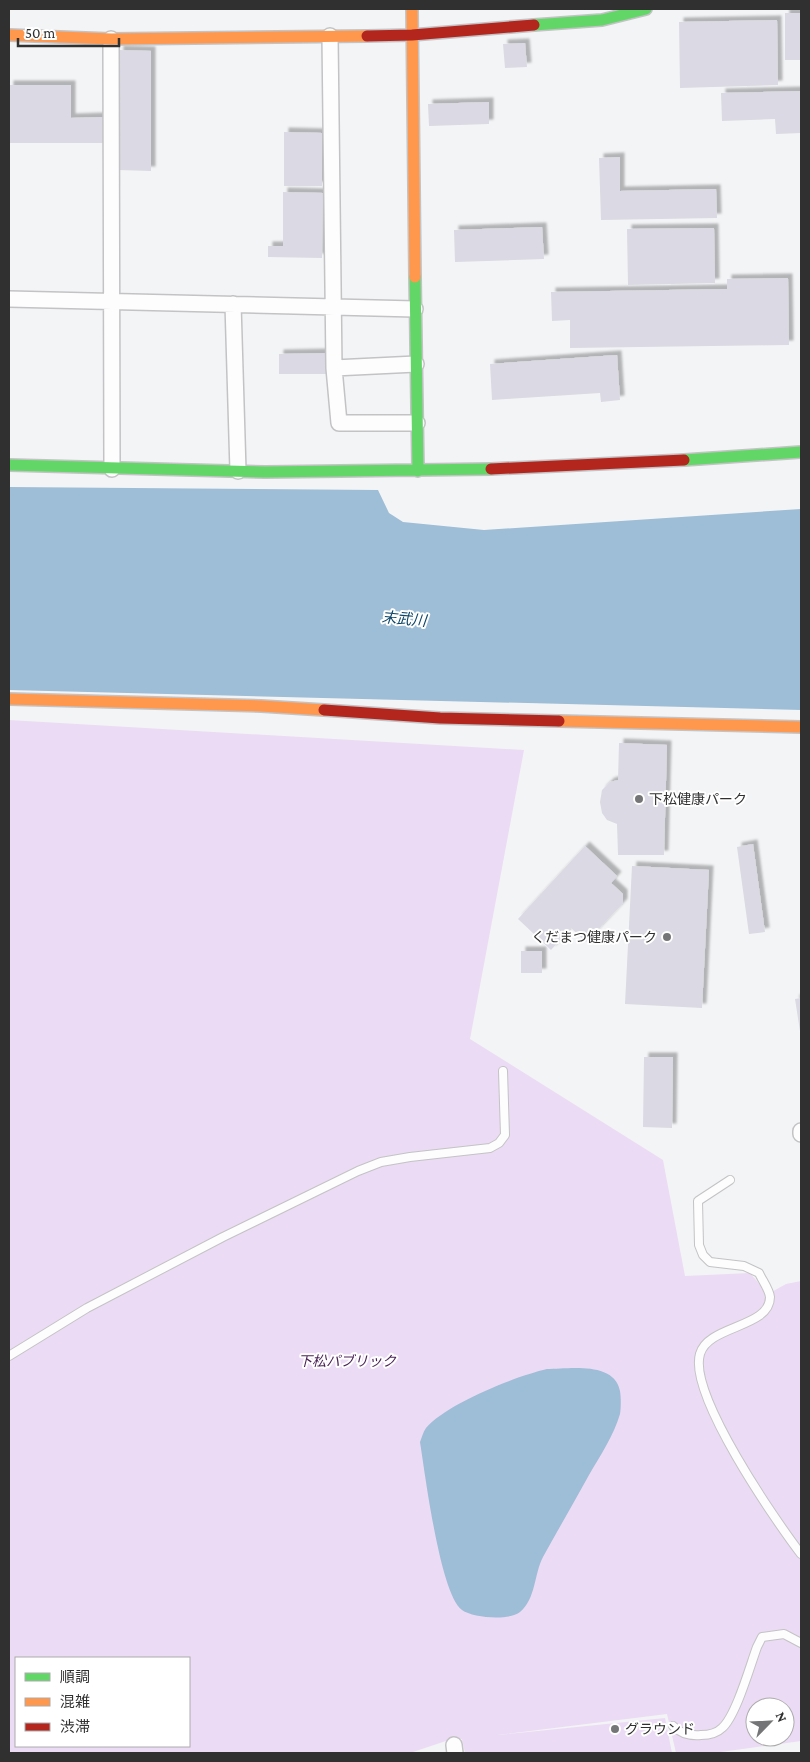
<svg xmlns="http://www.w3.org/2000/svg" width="810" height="1762" font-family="'Crimson Pro','Noto Sans JP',serif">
<defs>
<filter id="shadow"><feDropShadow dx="4.5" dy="-4.5" stdDeviation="1" flood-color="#0004"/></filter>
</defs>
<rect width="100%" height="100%" fill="#f3f4f6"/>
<path fill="#ecdbf4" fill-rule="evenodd" d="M9 720 524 750 470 1039 663 1160 685 1276 750 1273 768 1294 786 1284 801 1281V1741L714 1753H676L667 1714 498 1735 665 1718 672 1753H465L462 1739 446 1741 410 1753H9ZM16 1658H189V1746H16ZM755 1707H785V1737H755Z"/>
<path fill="#9ebdd6" d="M9 487 378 490 389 513 403 522 484 530 801 509V710L9 690Z
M547 1369C569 1369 614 1361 620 1391 621 1397 621 1408 620 1414 614 1435 600 1456 589 1475 574 1502 558 1530 543 1557 534 1574 536 1599 520 1612 509 1621 473 1618 462 1610 440 1594 425 1473 420 1442 422 1437 423 1432 426 1428 446 1404 516 1376 547 1369Z"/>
<path fill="#dbd9e3" filter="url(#shadow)" d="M785 13H801V60H785Z
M777 20 778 85 680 88 679 22Z
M525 43 527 67 505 68 503 44Z
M119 50 151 51V171L118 170Z
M9 85H71V118L103 117 104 143H9Z
M801 91V133L776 134 775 119 722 121 721 93Z
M489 102V124L429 126 428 104Z
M284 132 322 133V186H284Z
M620 157V191L716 189 717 218 601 220 599 158Z
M283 192 323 193 322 258 268 257V246H283Z
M542 227 544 259 455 262 454 230Z
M714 228 715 283 628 285 627 229Z
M788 278 789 345 570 348V320L552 321 551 292 727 289V279Z
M328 353V374H279V354Z
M617 355 620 400 601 402 600 393 492 400 490 364Z
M619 743 667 745 664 855H618L617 824 607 820 602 813 600 802 602 790 610 782 618 780Z
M753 844 765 932 749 934 737 847Z
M585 846 617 876 611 883 623 894V903L586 942 571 928 551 950 518 919Z
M632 866 709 870 702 1008 625 1004Z
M521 951H542V973H521Z
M801 998V1031H800L795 999Z
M644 1057H673L672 1128 643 1127Z"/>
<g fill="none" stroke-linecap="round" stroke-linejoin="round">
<g stroke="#c3c3c5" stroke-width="10">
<path id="lane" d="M730 1180 698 1201 699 1245 703 1255 710 1262 744 1266 759 1273C762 1280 769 1289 770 1297 770 1328 708 1325 700 1354 688 1394 775 1520 801 1554
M9 1356 87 1308 223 1237 358 1171 381 1162 410 1157 490 1148 499 1143 505 1135 503 1071
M673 1726C681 1734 690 1736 701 1735 708 1735 717 1733 722 1728 736 1716 750 1666 757 1647L762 1637 784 1634 801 1643"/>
</g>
<g stroke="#c3c3c5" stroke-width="18">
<path id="street" d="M330 36 334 368 339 423H417
M111 39 112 469
M9 299 415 309
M233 304 238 471
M334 368 416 364
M801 1131V1134
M454 1745 455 1753"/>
</g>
<g stroke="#c3c3c5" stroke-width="14">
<path id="fast" d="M534 25 602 20 646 9
M415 277 418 471
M684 460 801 452
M9 465 265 472 491 469"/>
</g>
<g stroke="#c3c3c5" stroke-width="14">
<path id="slow" d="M412 9 415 277
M9 35 111 39 367 36
M9 699 261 706 324 710
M559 721 801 727"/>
</g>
<g stroke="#c3c3c5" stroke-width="14">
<path id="jam" d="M367 36 412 35 534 25
M491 469 684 460
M324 710 440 718 559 721"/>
</g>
<use href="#lane" stroke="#fdfdfe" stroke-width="8"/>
<use href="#street" stroke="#fdfdfe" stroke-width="15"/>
<use href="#fast" stroke="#63d668" stroke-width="11"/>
<use href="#slow" stroke="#ff974d" stroke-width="11"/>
<use href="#jam" stroke="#b3261e" stroke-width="11"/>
</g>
<g fill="#747576" stroke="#fff" stroke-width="2">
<circle cx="639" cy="799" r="5"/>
<circle cx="667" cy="937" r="5"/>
<circle cx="615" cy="1729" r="5"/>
</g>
<g text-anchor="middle" stroke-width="4" stroke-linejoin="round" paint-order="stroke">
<g font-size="14" fill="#303031" stroke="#fff" text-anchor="start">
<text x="649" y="804">下松健康パーク</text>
<text x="657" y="942" text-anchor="end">くだまつ健康パーク</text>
<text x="625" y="1734">グラウンド</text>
</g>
<g font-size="14" font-style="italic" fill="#461e52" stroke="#fff">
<text x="347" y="1366">下松パブリック</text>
</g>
<g font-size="15" font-style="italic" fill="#0d4567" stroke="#fff">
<text transform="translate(404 619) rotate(5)" y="5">末武川</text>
</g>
</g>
<rect width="810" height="1762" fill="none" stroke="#303031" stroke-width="20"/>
<rect x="15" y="1657" width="175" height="90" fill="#ffffff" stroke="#acacad"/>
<rect x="25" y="1673" width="25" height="8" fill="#63d668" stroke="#acacad"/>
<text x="60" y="1682" font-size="15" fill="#303031">順調</text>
<rect x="25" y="1698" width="25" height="8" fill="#ff974d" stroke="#acacad"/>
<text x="60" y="1707" font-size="15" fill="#303031">混雑</text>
<rect x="25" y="1723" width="25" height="8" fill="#b3261e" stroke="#acacad"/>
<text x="60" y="1732" font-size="15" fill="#303031">渋滞</text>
<g transform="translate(770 1722) rotate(66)"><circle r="24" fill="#ffffff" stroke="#acacad"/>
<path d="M0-4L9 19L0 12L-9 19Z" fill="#747576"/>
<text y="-8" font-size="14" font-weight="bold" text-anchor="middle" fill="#303031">N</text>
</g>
<path d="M18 38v8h101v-8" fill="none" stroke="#303031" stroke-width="2.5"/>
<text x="25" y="38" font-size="15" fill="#303031" stroke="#ffffff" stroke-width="4" paint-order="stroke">50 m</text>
</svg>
